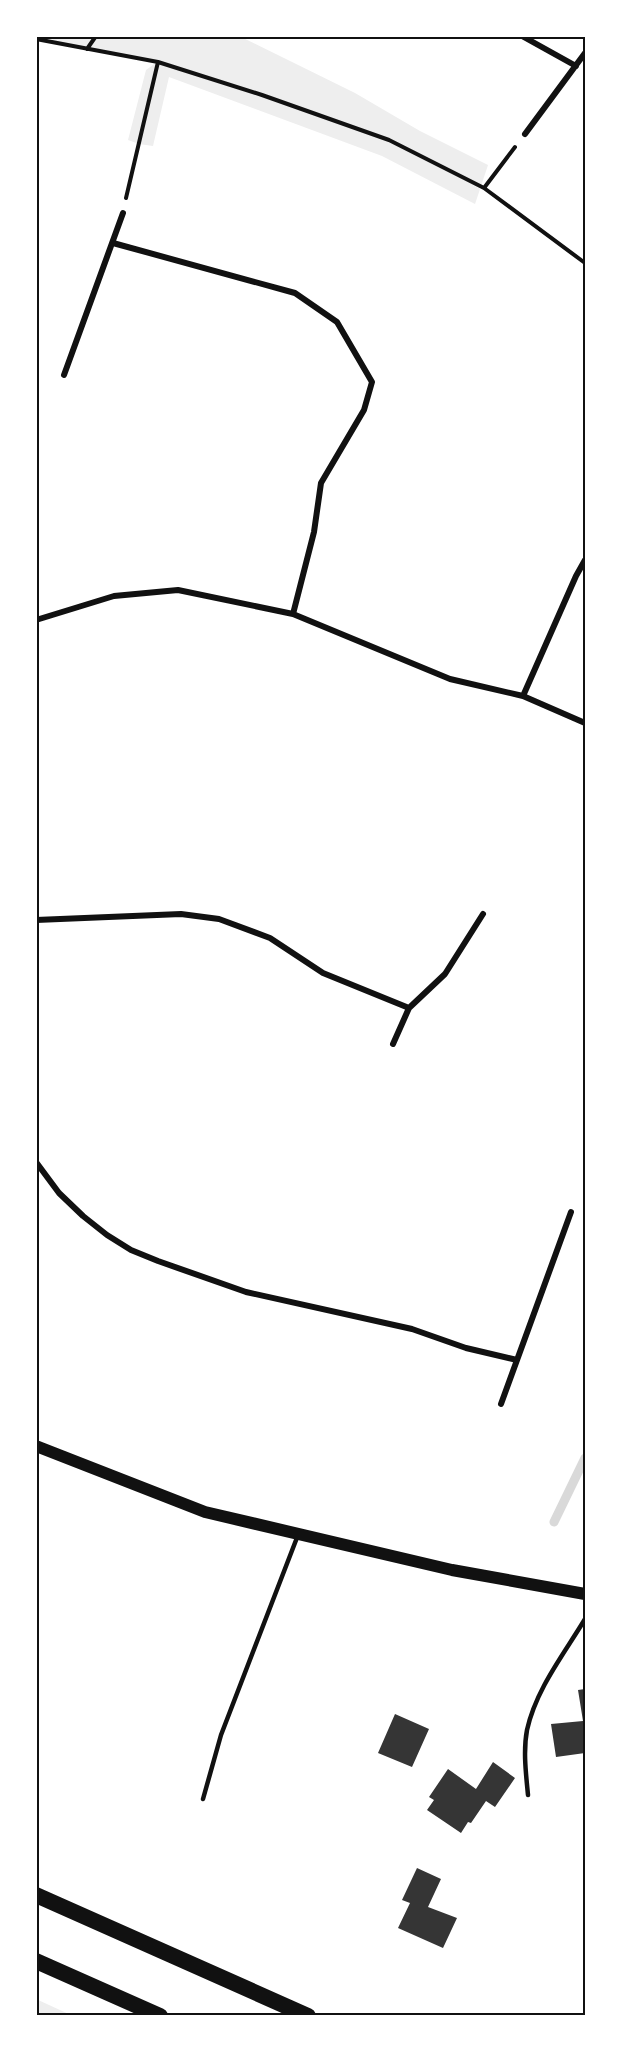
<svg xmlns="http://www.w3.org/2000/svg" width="621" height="2052" font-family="Helvetica,sans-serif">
<rect width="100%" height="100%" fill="#fff"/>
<path fill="#eee" d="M54 36H239L355 93 420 131 488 165 475 204 382 156 169 77 153 146 139 144 128 140 146 70 157 62 51 42Z
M36 1999 73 2016H36Z"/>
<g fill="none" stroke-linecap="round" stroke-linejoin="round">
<path stroke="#d9d9d9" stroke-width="9" d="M554 1522 585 1458"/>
</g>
<path fill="#353535" d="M585 1689V1753L556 1757 551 1724 583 1721 578 1690Z
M395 1714 429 1729 412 1767 378 1753Z
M493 1762 515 1778 495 1807 486 1801 471 1823 468 1822 461 1833 427 1810 434 1800 429 1797 448 1769 476 1789Z
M417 1868 441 1879 428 1907 457 1918 443 1948 398 1928 410 1903 402 1900Z"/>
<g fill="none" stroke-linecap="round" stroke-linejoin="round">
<path stroke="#111" stroke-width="4" d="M36 39 158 62 262 95 389 140 484 188 585 263
M87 49 96 36
M484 188 515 147
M126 198 158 62"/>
<path stroke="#111" stroke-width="4.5" d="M528 1795C526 1774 523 1751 527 1730 536 1689 564 1654 585 1619
M203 1799 221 1735 298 1535"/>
<path stroke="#111" stroke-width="6" d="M522 36 576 66
M525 134 585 53
M113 243 295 293 337 322 372 382 364 410 321 483 314 532 293 614
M64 375 123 213
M36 620 114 596 178 590 293 614 450 679 523 696 585 723
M523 696 576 576 585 560
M36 920 181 914 219 919 270 938 323 973 409 1008
M393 1044 409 1008 445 974 483 914
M36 1162 59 1193 83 1216 107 1235 131 1250 158 1261 246 1292 412 1329 466 1348 517 1360
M501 1404 571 1212"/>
<path stroke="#111" stroke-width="12" d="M36 1446 205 1512 452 1570 585 1594"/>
<path stroke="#111" stroke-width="16" d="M36 1895 308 2016
M36 1961 160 2016"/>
</g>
<rect width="621" height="2052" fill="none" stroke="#ffffff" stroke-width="75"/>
<rect x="38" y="38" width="546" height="1976" fill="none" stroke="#111" stroke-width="2"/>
</svg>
